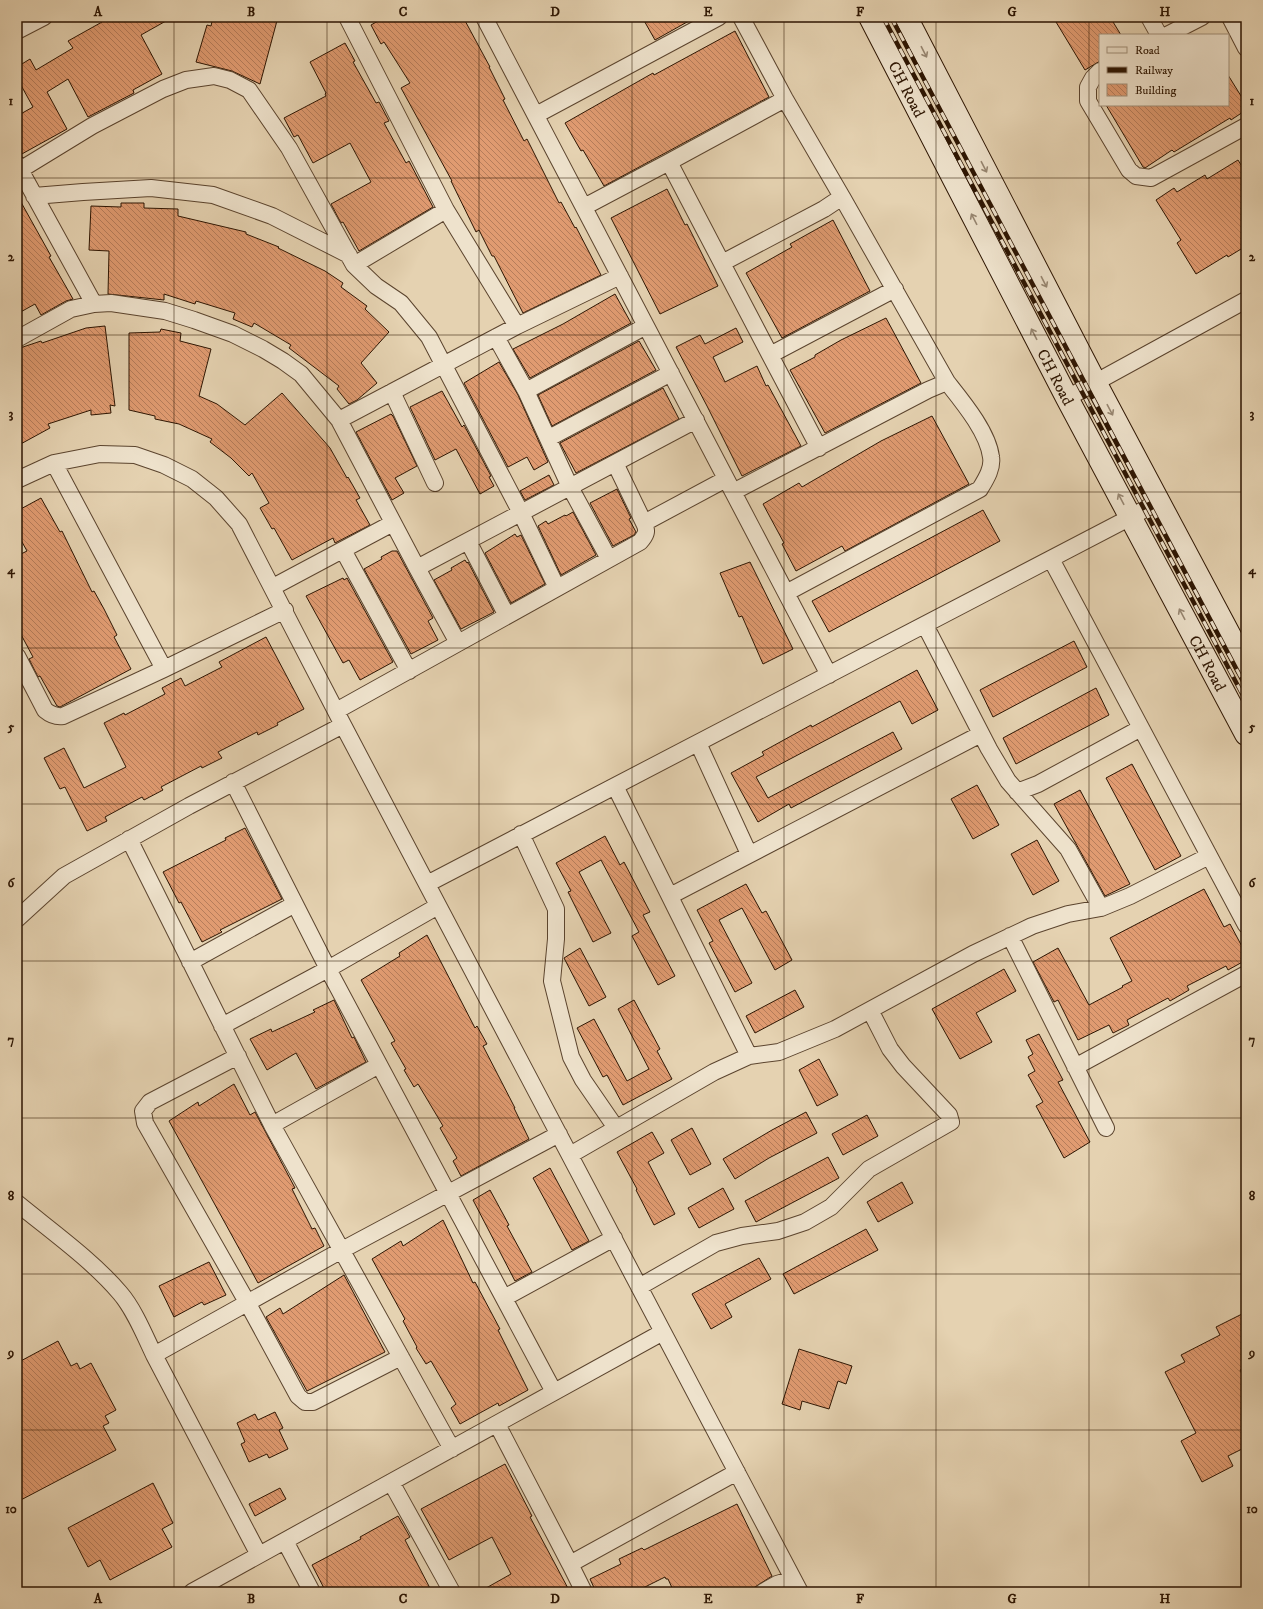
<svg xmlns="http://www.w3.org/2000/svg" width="1263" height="1609" font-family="'IM FELL DW Pica',serif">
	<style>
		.building { fill: url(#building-back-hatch); stroke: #2d1502 }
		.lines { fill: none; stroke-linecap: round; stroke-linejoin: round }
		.street-casing { stroke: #5b442e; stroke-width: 18 }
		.secondary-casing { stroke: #2d1502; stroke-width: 24 }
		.street { stroke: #eee2cc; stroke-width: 16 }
		.secondary { stroke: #eee2cc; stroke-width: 22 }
		.rail-casing { stroke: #2d1502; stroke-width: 4.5 }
		.rail { stroke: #eee2cc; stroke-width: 3; stroke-dasharray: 9; stroke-linecap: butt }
		.oneway { stroke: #978671 }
		.grid { fill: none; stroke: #2d1502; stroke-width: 1; stroke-opacity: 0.55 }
		.labels { text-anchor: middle; stroke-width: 3; stroke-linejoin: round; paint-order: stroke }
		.street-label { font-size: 16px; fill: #2d1502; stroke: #eee2cc }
		.neatline { fill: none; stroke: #2d1502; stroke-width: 1.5 }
		.grid-label { font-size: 13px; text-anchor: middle; font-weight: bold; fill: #2d1502 }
	</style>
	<defs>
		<pattern id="building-back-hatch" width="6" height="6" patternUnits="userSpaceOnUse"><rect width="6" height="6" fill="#e09b71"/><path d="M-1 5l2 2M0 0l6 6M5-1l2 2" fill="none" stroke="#b67d5b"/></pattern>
	</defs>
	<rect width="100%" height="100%" fill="#e5d2b1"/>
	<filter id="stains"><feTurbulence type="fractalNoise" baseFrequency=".005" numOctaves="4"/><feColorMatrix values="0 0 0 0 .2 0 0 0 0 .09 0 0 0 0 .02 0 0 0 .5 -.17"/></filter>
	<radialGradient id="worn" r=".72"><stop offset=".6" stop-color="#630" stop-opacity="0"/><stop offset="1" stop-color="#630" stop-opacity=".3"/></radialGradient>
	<path class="building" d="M99,17H173L141,35L162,74L133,90L134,93L88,117L68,79L47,92L67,129L20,155H17V116L33,107L17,78V67L30,59L36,70L73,48L68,41L102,22Z
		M213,17H278L260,84L232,71L196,62L207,25L211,26Z
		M385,17H463L490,67H489L505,99L503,100L524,141L527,139L559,203L561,202L575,228L576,227L601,275L523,313L494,256H492L479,230L476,232L451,181H452L401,88L410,83L384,42L381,44L371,25Z
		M642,17H696L655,40Z
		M1053,17H1110L1121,35H1100V61L1085,70Z
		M735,31L769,97L604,186L583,150L581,151L565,123L653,73L654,75Z
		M345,43L355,61L353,62L376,103L379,102L389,121L384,123L406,163L409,161L433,207L359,251L343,222L341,223L331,204L371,182L350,143L313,163L298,135L294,137L284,118L326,96L325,94L326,93L310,62Z
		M1228,75L1246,104V110L1231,120L1230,118L1174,152L1172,150L1145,168L1143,167L1106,105H1228Z
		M1238,160L1246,173V246L1228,257L1227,255L1196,274L1177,243L1181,240L1156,200L1174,188L1177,192L1205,175L1207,179Z
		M667,189L685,225L687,224L718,286L660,314L611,218Z
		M17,195L51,256L49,257L73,299L66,301L41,315L35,304L17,314Z
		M121,203H144V208L178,209V216L246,232V234L279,247L278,248L325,271L343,283L341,287L367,306L365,309L389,332L361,363L377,383L357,400L349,404L337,389L339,386L289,348L291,345L254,323L252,327L233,319L235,313L196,301L195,304L164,294V300L108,294L109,251L89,250L91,206L121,207Z
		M833,220L870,291L782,338L746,273L792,247L790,244Z
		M615,294L631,323L530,378L513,349L563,324Z
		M886,318L921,383L825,433L790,370L815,357V355L841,340Z
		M105,326L115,406L110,405L111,413L91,415V410L48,424L50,428L17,446V349L41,341L42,343L86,328Z
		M736,328L743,342L713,357L725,382L757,366L766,386L768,385L801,446L742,476L707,406L676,347L700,335L705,344Z
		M161,329L181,333L180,341L211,349L199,396L217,404L245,425L282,393L330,448L347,478L348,477L360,498L356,500L370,525L335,543L333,538L292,560L274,528L272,529L260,508L269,503L252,473L249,476L231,458L210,442L212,439L179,424L155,419V416L129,410V333L160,332Z
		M639,341L656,370L552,426L538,395Z
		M499,362L518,395L548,462L534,470L527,457L508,467L464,383Z
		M663,388L679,419L576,473L560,443Z
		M442,391L462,427L464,425L491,476L489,477L494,486L480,494L456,449L435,460L410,407Z
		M391,414L393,416L417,466L395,478L404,493L392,500L356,432Z
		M932,416L969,484L845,551L842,546L796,571L782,544L784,543L763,504L799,483L802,487L881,441Z
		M549,475L554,485L525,500L520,491Z
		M617,489L631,518L629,519L636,532L634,535L613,546L590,503Z
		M41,498L60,532L62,531L92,592L94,591L104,609L117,635L114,637L131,669L60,707L57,706L40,676L38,677L29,659L33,657L17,627V556L27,551L17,533V511Z
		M983,510L1000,541L829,632L812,601Z
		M573,512L596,555L561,575L538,526L546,521L548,524L565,515L566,516Z
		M515,534L517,537L521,535L545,584L511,603L485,553Z
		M392,551H397L433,618L428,621L438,640L411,654L364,569L382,559L381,557Z
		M465,560L467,563L468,562L494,612L461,629L434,580L452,570L451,568Z
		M750,562L793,649L763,664L742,616L739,617L720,573Z
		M343,578L344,580L347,578L393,662L360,680L349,660L343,663L306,596Z
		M266,637L304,709L277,723L278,725L258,735L257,732L218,752L222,758L202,768L201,766L161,787L163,790L144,800L142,797L105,817L107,821L87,831L65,787L60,789L44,758L64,748L84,788L126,767L104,723L124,713L125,715L165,694L162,688L181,678L185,686L222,667L219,662Z
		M1074,641L1087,667L993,717L980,690Z
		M917,670L938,710L912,724L900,701L756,777L768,798L893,732L902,749L791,808L789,804L758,822L731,773L764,755L762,752L811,725L812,727Z
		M1096,688L1109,715L1016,764L1003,738Z
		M1132,764L1181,856L1155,870L1106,778Z
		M977,785L999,825L973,839L951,799Z
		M1080,790L1130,884L1105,896L1054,804Z
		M245,828L282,899L220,930L222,932L202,942L181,902L179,903L163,872L226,840L225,838Z
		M605,836L620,865L624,862L650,912L643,915L675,976L658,985L632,936L639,932L601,860L579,872L611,933L593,942L568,892L571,891L556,863Z
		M1037,840L1059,881L1033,895L1011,854Z
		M746,884L762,913L766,911L792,960L775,970L742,908L719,920L752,983L735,992L709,943L713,941L697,910Z
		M1204,889L1224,927L1230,924L1246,954V960L1228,970L1226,966L1187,986L1189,990L1170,1001L1168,998L1127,1020L1129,1025L1113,1033L1109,1025L1078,1040L1058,1000L1054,1002L1033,962L1058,948L1089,1005L1123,987L1122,986L1132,981L1110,938Z
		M427,935L475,1028L477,1026L487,1044L483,1046L515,1108H514L529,1139L461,1176L453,1161L457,1158L440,1128L443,1126L418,1084L414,1087L404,1070L406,1069L391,1043L395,1041L361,980L400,956L399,953Z
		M580,948L606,997L589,1006L564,958Z
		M1004,969L1016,991L976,1013L992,1042L960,1059L932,1009Z
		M795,990L804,1007L755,1033L746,1016Z
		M334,1000L352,1038L354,1037L366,1062L316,1089L296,1053L267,1070L250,1039L271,1029L272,1032L315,1012L313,1010Z
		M634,1000L660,1049L657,1051L672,1079L623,1105L607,1075L603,1077L577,1028L594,1019L627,1081L649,1069L618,1009Z
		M1039,1034L1063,1080L1058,1082L1090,1142L1064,1158L1036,1106L1043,1102L1028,1075L1035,1071L1028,1057L1033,1054L1026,1040Z
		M819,1059L838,1095L817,1106L799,1070Z
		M234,1084L250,1115L255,1112L295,1188L292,1189L312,1229L315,1228L324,1246L258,1283L169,1121L198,1102L199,1106Z
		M806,1112L817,1133L769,1158L735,1179L723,1159L772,1130Z
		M867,1115L878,1136L843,1155L832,1134Z
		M692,1128L711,1164L690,1175L671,1140Z
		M652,1132L664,1153L648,1162L675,1214L654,1225L636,1190L637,1189L617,1152Z
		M828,1157L839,1178L756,1222L745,1201Z
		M550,1168L589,1241L572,1250L533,1178Z
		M902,1182L913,1203L878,1222L867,1202Z
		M723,1188L734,1209L699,1228L688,1208Z
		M490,1190L509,1225L507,1226L532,1272L515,1281L473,1200Z
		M443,1220L473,1283L475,1282L500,1329L498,1330L528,1390L499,1406L498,1403L460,1424L451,1408L456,1404L431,1361L426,1364L416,1348L417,1347L403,1321L405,1319L372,1259L401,1241L403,1246Z
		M866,1229L878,1250L794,1294L783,1274Z
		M759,1258L771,1279L725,1304L732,1317L711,1329L692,1294Z
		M209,1262L226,1295L204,1305L202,1302L174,1317L159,1286Z
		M344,1275L385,1352L307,1391L266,1317L280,1308L283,1314Z
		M1246,1312V1367L1240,1370L1246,1381V1447L1228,1456L1233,1466L1202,1482L1181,1441L1196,1433L1165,1372L1185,1362L1181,1355L1220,1335L1216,1327Z
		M58,1341L71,1366L77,1363L80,1369L91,1363L116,1410L105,1416L109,1423L103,1426L116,1450L17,1502V1363Z
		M799,1349L852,1366L846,1384L838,1381L829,1409L802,1401L800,1410L782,1404Z
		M275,1412L283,1428L279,1430L288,1449L269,1458L267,1454L249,1462L241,1444L245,1442L237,1423L255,1414L258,1420Z
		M505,1464L532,1516L530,1517L570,1592H479L511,1574L492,1537L449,1560L421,1509Z
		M153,1483L173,1523L162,1529L172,1547L110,1580L100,1560L88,1567L68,1528Z
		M280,1488L286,1499L255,1516L249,1504Z
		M737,1504L772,1576L755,1587L750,1590L749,1588L740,1592H674L668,1579H666L665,1577L635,1592H596L590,1579L621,1564L619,1559L642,1548L644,1550Z
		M398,1516L410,1537L405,1540L432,1592H326L312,1565L361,1539L360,1537Z"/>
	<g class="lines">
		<g class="street-casing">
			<path id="street" d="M347,17L446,210L517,326L620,276
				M484,17L829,675
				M1149,17L1159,35
				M1230,17L1246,48
				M17,31L44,17
				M1167,35L1202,17
				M1100,71L1093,78L1088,87V101L1129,170L1136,176L1151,178L1246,126
				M536,115L719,17
				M17,164L94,304
				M20,170L92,126L163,89L186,80L214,76L230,80L249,90L289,148L354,265L446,210
				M34,196L83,192L151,188L213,195L272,216L349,255
				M842,197L947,382
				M584,207L669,162
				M722,263L824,209L842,197L785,99L741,17
				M354,265L376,286L401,303L429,337L521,513L557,588
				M496,337L526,391L570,487L609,559
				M17,339L71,309L94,304L111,303L165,311L194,320L233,334L263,349L283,361L301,374L339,420L417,568L458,643
				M770,355L669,162L785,99
				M526,391L646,326
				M392,392L435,483
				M1067,398L1246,300
				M339,420L517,326
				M549,438L671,373
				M819,448L770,355L895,289
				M54,463L164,669
				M615,463L644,523L726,479
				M17,480L54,463L100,454L135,455L164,465L192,479L216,498L239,524L343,725L800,1592
				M733,492L928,390L947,382C962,401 988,432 991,457C993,468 986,479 980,489L786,593
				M468,541L507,616
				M343,550L409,671
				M1051,559L1246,925
				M417,568L696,420
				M273,587L393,523
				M925,625L989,749L1008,781L1068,849L1101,908
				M17,656L45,710C51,715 56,717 63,716L164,669L285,610
				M336,711L640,542C646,535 648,531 644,523
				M698,743L749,854
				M233,782L328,969L438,906
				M615,786L749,1056
				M1017,792L1038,784L1141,728
				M521,834L556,909V939L552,981L571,1057L583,1080L616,1128
				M129,839L272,1125
				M427,884L1131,517L1159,501
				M670,896L981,734
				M17,919L64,876L189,806L343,725
				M1010,936L1106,1128
				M190,962L295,904
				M222,1026L328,969L554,1392
				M238,1056L150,1102L143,1111L145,1123L247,1302L298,1396L305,1402H313L401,1357
				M379,1065L272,1125L452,1449
				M1075,1067L1246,974
				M570,1155L714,1072L749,1056L779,1052L835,1029L973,954L1032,926L1068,914L1101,908L1130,896L1209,856
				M17,1203C51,1231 92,1260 120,1293C134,1309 145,1336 154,1355L259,1555
				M639,1287L716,1243L742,1236L778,1231L805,1222L831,1207L869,1169L951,1122L949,1115L903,1066L890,1049L870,1010
				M504,1298L614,1238
				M154,1355L342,1250L559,1134
				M497,1424L570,1564
				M391,1482L452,1592
				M285,1541L312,1592
				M192,1592L663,1332
				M584,1592L570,1564L737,1472
				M763,1592L777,1584L793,1579"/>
		</g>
		<g class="secondary-casing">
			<g id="secondary">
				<path id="s1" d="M870,17L1067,398L1246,734"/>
				<path d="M906,17L1095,382L1246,666"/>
			</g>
		</g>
		<use href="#street" class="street"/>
		<use href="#secondary" class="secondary"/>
		<g class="rail-casing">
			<path id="rail" d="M883,17L1246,701
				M891,17L1246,687"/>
		</g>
		<use href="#rail" class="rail"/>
	</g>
	<defs><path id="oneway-shaft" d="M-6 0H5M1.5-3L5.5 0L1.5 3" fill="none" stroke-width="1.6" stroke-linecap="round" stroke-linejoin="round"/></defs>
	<g class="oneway">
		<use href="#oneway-shaft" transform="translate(924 52) rotate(63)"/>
		<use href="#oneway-shaft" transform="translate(984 167) rotate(63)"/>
		<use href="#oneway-shaft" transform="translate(974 219) rotate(-117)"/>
		<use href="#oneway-shaft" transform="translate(1044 282) rotate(63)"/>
		<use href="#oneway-shaft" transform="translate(1034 334) rotate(-117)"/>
		<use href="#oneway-shaft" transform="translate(1110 410) rotate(62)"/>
		<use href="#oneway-shaft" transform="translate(1121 499) rotate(-118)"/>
		<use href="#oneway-shaft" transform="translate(1182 614) rotate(-118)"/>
	</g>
	<path class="grid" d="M174,17V1592M327,17V1592M479,17V1592M632,17V1592M784,17V1592M936,17V1592M1089,17V1592M17,178H1246M17,335H1246M17,492H1246M17,648H1246M17,804H1246M17,961H1246M17,1118H1246M17,1274H1246M17,1430H1246"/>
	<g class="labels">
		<g class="street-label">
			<text dy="6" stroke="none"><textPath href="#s1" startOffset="81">CH Road</textPath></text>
			<text dy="6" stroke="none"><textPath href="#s1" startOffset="405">CH Road</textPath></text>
			<text dy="6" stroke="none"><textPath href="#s1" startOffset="729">CH Road</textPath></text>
		</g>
	</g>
	<rect width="1263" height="1609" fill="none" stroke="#e5d2b1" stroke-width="44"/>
	<rect x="1099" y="34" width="130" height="72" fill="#eee2cc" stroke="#a1907b"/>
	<rect x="1107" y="47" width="20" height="6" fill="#eee2cc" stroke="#a1907b"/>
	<text x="1135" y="54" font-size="12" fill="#2d1502">Road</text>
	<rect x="1107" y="67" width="20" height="6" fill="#2d1502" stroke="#a1907b"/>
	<text x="1135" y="74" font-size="12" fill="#2d1502">Railway</text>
	<rect x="1107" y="84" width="20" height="12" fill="url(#building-back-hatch)" stroke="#a1907b"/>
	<text x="1135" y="94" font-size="12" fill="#2d1502">Building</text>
	<rect x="22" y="22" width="1219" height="1565" class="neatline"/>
	<g class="grid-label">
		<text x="98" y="16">A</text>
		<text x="251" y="16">B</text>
		<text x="403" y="16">C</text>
		<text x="555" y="16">D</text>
		<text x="708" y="16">E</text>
		<text x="860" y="16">F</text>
		<text x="1012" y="16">G</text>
		<text x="1165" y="16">H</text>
		<text x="11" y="105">1</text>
		<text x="1252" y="105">1</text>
		<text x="11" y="261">2</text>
		<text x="1252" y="261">2</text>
		<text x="11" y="418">3</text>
		<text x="1252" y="418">3</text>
		<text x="11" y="574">4</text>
		<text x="1252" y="574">4</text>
		<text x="11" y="731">5</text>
		<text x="1252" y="731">5</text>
		<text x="11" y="887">6</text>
		<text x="1252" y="887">6</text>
		<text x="11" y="1044">7</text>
		<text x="1252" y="1044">7</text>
		<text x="11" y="1200">8</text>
		<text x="1252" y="1200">8</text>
		<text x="11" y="1357">9</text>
		<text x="1252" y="1357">9</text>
		<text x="11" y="1513">10</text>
		<text x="1252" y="1513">10</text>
		<text x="98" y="1603">A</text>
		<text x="251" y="1603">B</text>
		<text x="403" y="1603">C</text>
		<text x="555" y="1603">D</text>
		<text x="708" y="1603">E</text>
		<text x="860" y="1603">F</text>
		<text x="1012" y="1603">G</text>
		<text x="1165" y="1603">H</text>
	</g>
	<rect width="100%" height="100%" filter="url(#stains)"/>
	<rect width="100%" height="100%" fill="url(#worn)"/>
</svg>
